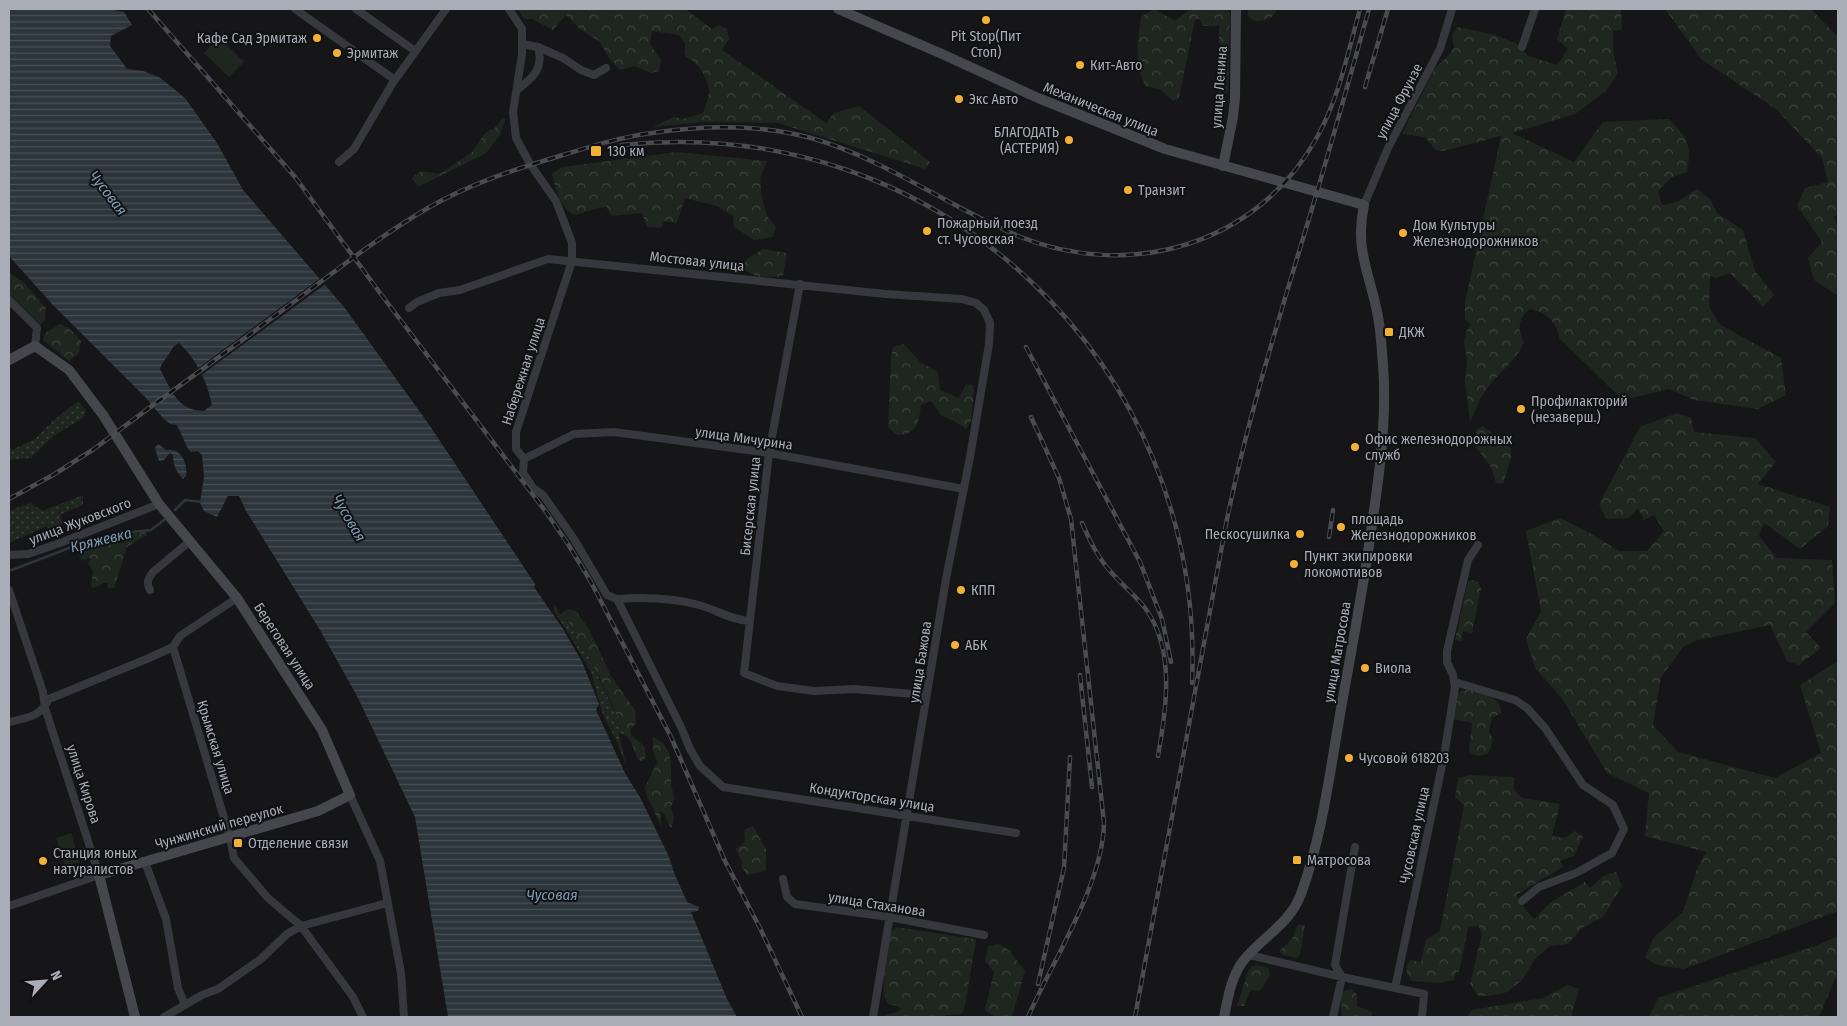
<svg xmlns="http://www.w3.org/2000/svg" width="1847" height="1026" font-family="'Fira Sans Condensed',sans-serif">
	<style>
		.grass { fill: url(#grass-dots) }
		.forest { fill: url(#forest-crowns) }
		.garden { fill: #1e261f }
		.water { fill: url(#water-rules); fill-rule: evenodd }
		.pier { fill: #161618 }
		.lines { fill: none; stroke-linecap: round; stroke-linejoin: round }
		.stream { stroke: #2c353c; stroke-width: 2.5 }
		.street { stroke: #37383d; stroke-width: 8 }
		.secondary { stroke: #45474d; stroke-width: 10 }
		.rail-casing { stroke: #4a4c52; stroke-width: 4.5 }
		.rail { stroke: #111113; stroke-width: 2.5; stroke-dasharray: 8; stroke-linecap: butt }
		.poi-dot { fill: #f2b134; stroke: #111113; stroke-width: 2 }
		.labels { text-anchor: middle; stroke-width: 4; stroke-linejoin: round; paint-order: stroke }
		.poi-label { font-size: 14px; fill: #a8adb8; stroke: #111113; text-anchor: start }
		.street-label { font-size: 14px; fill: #a8adb8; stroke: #111113 }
		.water-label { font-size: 15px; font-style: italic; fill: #7f9bb3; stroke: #111113 }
	</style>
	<defs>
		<pattern id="grass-dots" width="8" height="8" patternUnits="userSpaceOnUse" patternTransform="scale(1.25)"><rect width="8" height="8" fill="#1e261f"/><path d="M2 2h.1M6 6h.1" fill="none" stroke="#3c433d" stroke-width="1.8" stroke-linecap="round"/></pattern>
		<pattern id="forest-crowns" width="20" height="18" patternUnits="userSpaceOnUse" patternTransform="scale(1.25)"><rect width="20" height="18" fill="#1e261f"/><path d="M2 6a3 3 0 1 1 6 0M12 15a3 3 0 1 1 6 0" fill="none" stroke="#3c433d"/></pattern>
		<pattern id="water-rules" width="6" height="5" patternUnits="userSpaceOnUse" patternTransform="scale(1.25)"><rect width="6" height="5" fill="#2c353c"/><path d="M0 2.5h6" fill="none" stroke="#485056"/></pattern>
	</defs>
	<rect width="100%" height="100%" fill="#161618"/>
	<path class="grass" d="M78,401L86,411L83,418L51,438L31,458L9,460V446L12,450L35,439L54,420Z
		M83,495V505L61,514L62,524L49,530L47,526L9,543V511L30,503L43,511Z
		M554,604L559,613L563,614L564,611L569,609L566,613L567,620L584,647L626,736L619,733L626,765L616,740L603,715L591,672L567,631L554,611Z"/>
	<path class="forest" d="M517,9H685L712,29L719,25L727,29L729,39L722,50L826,123L834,113L859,106L930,162L925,169L778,123L703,122L653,127L673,117L683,119L703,113C705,106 710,96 709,89C706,76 698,61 685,57V43L679,35L652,31L650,44L661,59L659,71L651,73L635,66L620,70L609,58L600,42L580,29L566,15L553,30L532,19H525Z
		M1154,9L1175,21L1190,9H1228L1230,15L1228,90L1225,96L1219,95L1221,45L1219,42V26H1203L1200,19L1195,20L1179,98L1173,101L1161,90L1146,86C1133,67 1138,39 1141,17Z
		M1248,9H1277C1273,20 1264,21 1254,21L1248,16Z
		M1566,9H1621L1622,29L1613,31V52L1618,73L1606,91L1575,114L1512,133L1574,162L1603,122L1669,119C1688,139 1692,143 1687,172L1672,177L1658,191L1662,205L1677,202L1697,189L1710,199L1717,213L1743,230L1755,271L1774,295L1763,307L1730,273L1716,278L1710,276L1709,306L1719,324L1781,358L1786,395L1758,409L1694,400L1669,389L1623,400L1559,338C1557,321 1546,313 1530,309C1518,318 1517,330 1524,342C1516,363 1493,376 1482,396C1476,405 1476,412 1470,421L1465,382L1467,362L1464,341L1466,332L1471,324L1465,320V302L1501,136L1443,151L1436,150L1425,137L1402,134L1435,68L1446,58L1454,48L1452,36L1457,27L1493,34L1518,44L1528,56L1557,65L1568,49L1557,39Z
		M1665,9H1811L1838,37V215L1834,216L1838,227V296L1814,280L1808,258L1822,242L1797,206L1805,188L1828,182L1822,158L1776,109L1701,59Z
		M506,118L500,135L486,153L418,187L412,178L421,171L440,174L472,152L485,133L495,128L500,121Z
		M677,152L767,161L760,178L762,198L767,216L776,227L773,237L754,240L734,227L733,216L717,206L685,198L677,223L664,221L661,228L647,227L642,213L611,216L606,206L575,215C561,209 555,188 552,174L562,167Z
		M763,249L787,253L783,276C765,278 756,279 742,267L747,259Z
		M9,272L23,282L46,308L45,320L40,325L9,294Z
		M60,324L69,328L81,341L79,353L69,361L43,340L44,334Z
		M904,344L920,362L938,372L940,390L959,398L966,384L973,385L974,391L971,422L966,429L956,422L941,415L931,401L921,405C919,422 917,435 897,435L888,427L891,358L893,347Z
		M1677,413L1691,418L1694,432L1755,438L1776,462L1758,484L1830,507L1828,526L1800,549L1764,523L1759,536L1777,558L1832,560L1835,603L1806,632L1821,648L1799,665L1787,661L1770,625L1698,640L1684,646L1661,677L1653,725L1678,752L1775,778L1821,753L1800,685L1838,661V911L1684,969L1657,965L1645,958L1653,938L1683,912L1697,869L1706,852L1645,836L1649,793L1607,773L1563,700L1535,668L1526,639L1541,611L1526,531L1560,518L1585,530L1619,551H1647L1664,531L1654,515L1644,520L1638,508L1629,518L1606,519L1599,504L1640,427Z
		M1483,426L1511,449V458L1503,484L1496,483L1491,467L1475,446L1476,430Z
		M145,532L147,535L127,547L114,588H108L107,583H104L94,588L91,586L93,571L88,563L91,559L89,558L82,561L78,553L80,546L105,544L122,534Z
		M1474,580L1478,582L1481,588L1472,633L1463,631L1461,641L1455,640L1468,581Z
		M569,609L576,611L589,629L611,676L635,710L636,723L630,730L631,735C640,744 648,744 645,759L642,761L638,760L631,742L621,729L613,706L584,647L567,620L566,613Z
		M1463,690C1476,690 1503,697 1501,713L1492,718L1489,732L1493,739L1490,750L1487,754C1480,756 1474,757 1469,751L1472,723L1453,719L1457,694Z
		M653,737C673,745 671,764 671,781C671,794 678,794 671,807L674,819L671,829L665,815L660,810L662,829L646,793L645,787L657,763L653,750Z
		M1469,775L1514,777V790L1522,798L1560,804L1552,836L1565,838L1575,831L1583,837L1574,856L1560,861L1563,867L1516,895L1525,909L1534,919L1551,902L1585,882L1590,888L1603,876L1616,872L1622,886L1603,917L1582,928L1568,944L1550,946L1535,959L1522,980L1507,992L1490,996H1478L1470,984L1482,934L1478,925L1468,928L1459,972H1456L1454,980L1439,983L1412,981L1407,974L1406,966L1411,960L1421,962L1426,940L1440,931L1464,805L1455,797L1458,778Z
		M753,826L766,849V871L747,875L741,866L742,862L736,849L745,842L744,830Z
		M1298,925H1305L1300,955L1296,958L1283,955L1279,951C1287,944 1295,939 1296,928Z
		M896,927L974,939L976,941L965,1005L962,1014L946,1015L942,1017H883C888,1012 896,1015 901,1009L898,1006L888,1004C878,989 888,950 891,933Z
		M1838,936V978L1835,979L1819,1017H1649L1658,998L1815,946Z
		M998,944L1009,950L1025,971L1012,1017H995L985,1010L994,972L985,961L988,946Z
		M1256,965L1269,968L1270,975L1260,991L1252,990L1249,993L1244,1006H1238L1237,1005L1248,972L1251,967Z
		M1568,985L1579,989L1571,1017H1467L1472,1010L1543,998Z
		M1352,989L1357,995V1006L1372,1012V1017H1342L1341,992Z"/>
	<path class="garden" d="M219,37L244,62L229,77L204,53Z
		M71,833L80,862L65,866L56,838Z"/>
	<path class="water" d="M9,9H108L124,12L132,25L111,36L110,46L127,69L143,71L159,77L185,98L217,143L243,190L344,307L428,423L535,584L534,587L563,629L582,662L599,704L596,710L625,773L641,799L669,857L675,875L687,902L699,907L698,911L691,912L727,999L737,1017H448L415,817L357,696L320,630L246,511L239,496H228L217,517L204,511L200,503L204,477L202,455L198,451L191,452L188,449L177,425L170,424L164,419L145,397L53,305L9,256ZM179,343C197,360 207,381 212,405L204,411C177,411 171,389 160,369C163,360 169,356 173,347Z
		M158,444L166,450C181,448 188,463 186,476L183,479C176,472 173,464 173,455L170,453L164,460L159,461L155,448Z"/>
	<path class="pier" d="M322,277L327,283L200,376L197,369Z"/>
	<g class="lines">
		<path class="stream" d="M175,510L185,500L202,502
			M9,570H12L77,545L104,543L122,533L151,530L164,520"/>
		<path class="street" d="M295,9L395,80
			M356,9L415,51
			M509,9L522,29V54L513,112L516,138L530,164L556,201L572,243V261L516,432V449L524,459L523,473L533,488L543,495L574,539L607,595L617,599L681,727L690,749L700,766L723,787L1016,833
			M538,47L563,58L581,70L594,75L606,68
			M1522,47L1535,9
			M517,90C534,77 544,68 538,47L522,44
			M339,162L354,149L392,84L446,9
			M1364,205L1388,148L1440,49L1452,9
			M800,284L769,453L744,673L777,686L814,691L854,689L926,695
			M9,300L37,328L35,346
			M409,308L417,302L439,293L460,290L548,259L886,294L962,299L976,303L984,310L990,323L989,344L970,457L946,579L873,1017
			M524,459L574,434L614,432L769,453L964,489
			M9,555L28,554L60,543L159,504
			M9,590L43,692L45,708L99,875L9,906
			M150,590C146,582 148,579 153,572L190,541
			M617,599C644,597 673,598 699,605C717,610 731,620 750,621
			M173,647L230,838L234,858L268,898L301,926L353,997L363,1017
			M1455,682L1515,700L1527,708L1545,728L1583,785L1613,805L1624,829L1612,853L1576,873L1539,887L1522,901
			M9,722C27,718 40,717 49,699L149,658L173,647L180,636L237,598
			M350,795L380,861L401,973L404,1017
			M145,862L166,919L178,988L185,1005
			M783,879L787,897L795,904L889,917L984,935
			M1249,955L1342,977L1424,994L1422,1017
			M1395,988L1444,756L1455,687L1453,675L1447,662V651L1468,560L1478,545
			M164,1017L202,995L218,989L261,959L287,934L301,926L387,903
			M1333,1017L1342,977L1335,965L1355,847"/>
		<path class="secondary" d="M838,9L942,54L1038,98L1165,149L1364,205C1353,256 1375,282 1380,330C1382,350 1384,370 1384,390C1385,437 1377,491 1370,538C1361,603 1348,667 1337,732C1328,786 1320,842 1301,894C1290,924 1262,937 1243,961C1231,977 1228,998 1224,1017
			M1223,166L1233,117L1235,98L1236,9
			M9,360L35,346L69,370L103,415L159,504L237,598L322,730L350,795L318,811L99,875L135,1017"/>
		<g class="rail-casing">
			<path id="rail" d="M148,9L295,177L380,293L546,512L568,544L591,582L671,737L725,861L760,928L802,1017
				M1365,87L1388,9
				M622,145C940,111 1206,365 1192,683
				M1026,347L1140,562L1162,619L1171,662
				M9,499L53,475L94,449C152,405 213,362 272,318C323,281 373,240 428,208C471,183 516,169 563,155C592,146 621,137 652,133C705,125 759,124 811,138C883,158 949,207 1018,236C1129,281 1256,246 1316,139C1339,99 1348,52 1360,9
				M1082,523C1090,541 1098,558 1111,572C1122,585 1135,595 1145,608C1176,650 1166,709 1158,756
				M1329,537L1333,510
				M1080,675L1092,787
				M1038,984L1064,868L1070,757
				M1028,1017C1053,960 1103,884 1104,823L1071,519L1059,478L1031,417
				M1135,1017L1226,524C1248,415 1282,309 1314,202C1333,138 1351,73 1369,9"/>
		</g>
		<use href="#rail" class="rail"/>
	</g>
	<g class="poi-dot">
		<circle cx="986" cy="20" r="5"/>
		<circle cx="317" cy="38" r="5"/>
		<circle cx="337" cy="53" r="5"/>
		<circle cx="1080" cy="65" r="5"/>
		<circle cx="959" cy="99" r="5"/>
		<circle cx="1069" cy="140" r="5"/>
		<rect x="590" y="145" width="12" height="12" rx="2.5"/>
		<circle cx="1128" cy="190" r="5"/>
		<circle cx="927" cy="231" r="5"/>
		<circle cx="1403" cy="233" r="5"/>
		<rect x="1384" y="327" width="10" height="10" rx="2.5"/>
		<circle cx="1521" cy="409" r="5"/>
		<circle cx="1355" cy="447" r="5"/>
		<circle cx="1341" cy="527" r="5"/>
		<circle cx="1300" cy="534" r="5"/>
		<circle cx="1294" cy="564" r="5"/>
		<circle cx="961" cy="590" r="5"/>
		<circle cx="955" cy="645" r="5"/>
		<circle cx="1365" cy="668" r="5"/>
		<circle cx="1349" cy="758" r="5"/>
		<rect x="233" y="838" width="10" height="10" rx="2.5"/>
		<rect x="1292" y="855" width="10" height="10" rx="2.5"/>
		<circle cx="43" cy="861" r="5"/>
	</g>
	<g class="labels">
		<g class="poi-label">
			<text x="986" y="41" text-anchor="middle">Pit Stop(Пит<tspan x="986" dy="16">Стоп)</tspan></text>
			<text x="307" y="43" text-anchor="end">Кафе Сад Эрмитаж</text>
			<text x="347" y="58">Эрмитаж</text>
			<text x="1090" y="70">Кит-Авто</text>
			<text x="969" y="104">Экс Авто</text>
			<text x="1059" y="137" text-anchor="end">БЛАГОДАТЬ<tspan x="1059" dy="16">(АСТЕРИЯ)</tspan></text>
			<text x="607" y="156">130 км</text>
			<text x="1138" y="195">Транзит</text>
			<text x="937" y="228">Пожарный поезд<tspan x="937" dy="16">ст. Чусовская</tspan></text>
			<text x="1413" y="230">Дом Культуры<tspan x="1413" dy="16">Железнодорожников</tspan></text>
			<text x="1399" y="337">ДКЖ</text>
			<text x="1531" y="406">Профилакторий<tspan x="1531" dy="16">(незаверш.)</tspan></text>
			<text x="1365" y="444">Офис железнодорожных<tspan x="1365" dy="16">служб</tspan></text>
			<text x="1351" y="524">площадь<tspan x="1351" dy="16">Железнодорожников</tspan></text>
			<text x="1290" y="539" text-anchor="end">Пескосушилка</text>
			<text x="1304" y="561">Пункт экипировки<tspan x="1304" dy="16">локомотивов</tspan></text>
			<text x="971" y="595">КПП</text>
			<text x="965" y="650">АБК</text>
			<text x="1375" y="673">Виола</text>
			<text x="1359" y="763">Чусовой 618203</text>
			<text x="248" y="848">Отделение связи</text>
			<text x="53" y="858">Станция юных<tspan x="53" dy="16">натуралистов</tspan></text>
			<text x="1307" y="865">Матросова</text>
		</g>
		<g class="street-label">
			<text transform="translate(1219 87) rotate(-86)" y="5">улица Ленина</text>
			<text transform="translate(1399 101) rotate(-62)" y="5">улица Фрунзе</text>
			<text transform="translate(1101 109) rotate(22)" y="5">Механическая улица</text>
			<text transform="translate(697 261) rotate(6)" y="5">Мостовая улица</text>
			<text transform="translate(523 371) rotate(-72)" y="5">Набережная улица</text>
			<text transform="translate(744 438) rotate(8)" y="5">улица Мичурина</text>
			<text transform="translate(750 506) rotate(-84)" y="5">Бисерская улица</text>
			<text transform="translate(80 521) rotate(-21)" y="5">улица Жуковского</text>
			<text transform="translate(285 646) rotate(57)" y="5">Береговая улица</text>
			<text transform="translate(1337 652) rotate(-80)" y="5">улица Матросова</text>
			<text transform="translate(920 662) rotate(-81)" y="5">улица Бажова</text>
			<text transform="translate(216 747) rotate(73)" y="5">Крымская улица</text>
			<text transform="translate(84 784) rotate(72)" y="5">улица Кирова</text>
			<text transform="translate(872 797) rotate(9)" y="5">Кондукторская улица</text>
			<text transform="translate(219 826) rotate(-16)" y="5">Чунжинский переулок</text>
			<text transform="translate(1414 835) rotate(-78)" y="5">Чусовская улица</text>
			<text transform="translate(877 904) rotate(9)" y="5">улица Стаханова</text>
		</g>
		<g class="water-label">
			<text transform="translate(108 193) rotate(52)" y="5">Чусовая</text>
			<text transform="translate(349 518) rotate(60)" y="5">Чусовая</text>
			<text transform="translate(101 540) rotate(-14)" y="5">Кряжевка</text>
			<text x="552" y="900">Чусовая</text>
		</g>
	</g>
	<rect width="1847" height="1026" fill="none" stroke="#a8adb8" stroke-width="20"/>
	<g transform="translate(45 981) rotate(64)" stroke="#111113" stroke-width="4" paint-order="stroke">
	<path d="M0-4L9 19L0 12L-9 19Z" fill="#a8adb8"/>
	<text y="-8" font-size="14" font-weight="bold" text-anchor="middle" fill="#a8adb8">N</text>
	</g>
</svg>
